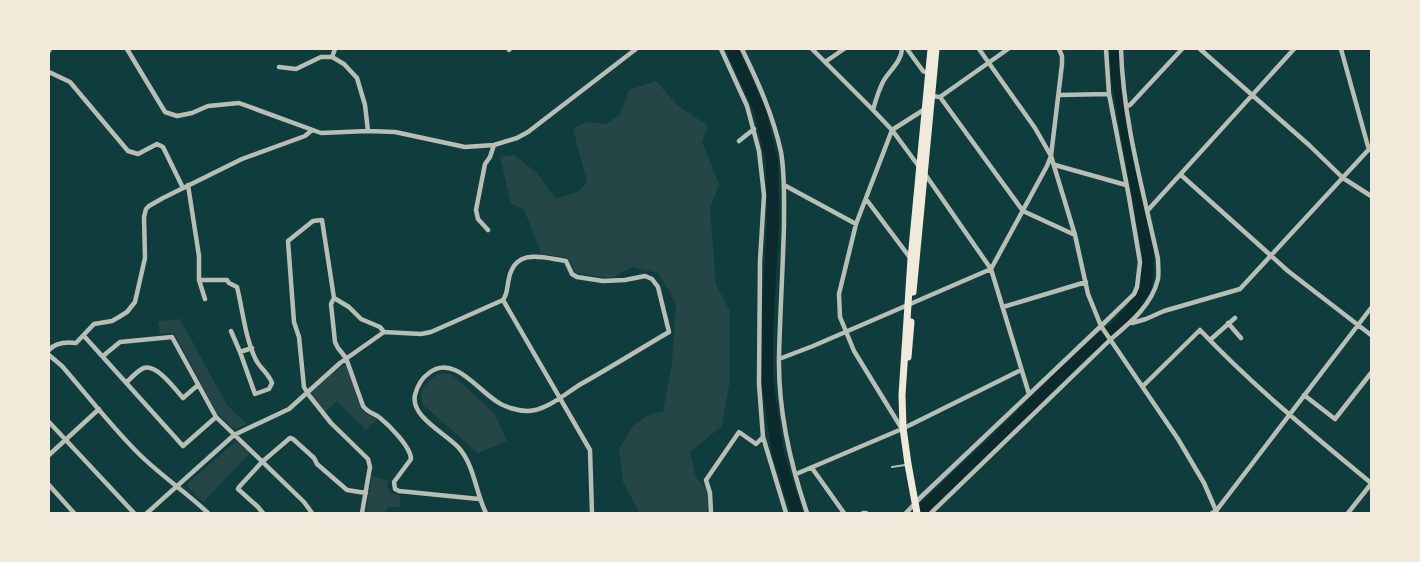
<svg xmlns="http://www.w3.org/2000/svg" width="1420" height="562" font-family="Roboto,sans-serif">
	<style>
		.green { fill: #244646 }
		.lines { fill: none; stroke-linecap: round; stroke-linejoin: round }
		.river { stroke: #0a2a2b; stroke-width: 12 }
		.service { stroke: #b8beb3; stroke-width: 2 }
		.minor { stroke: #b8beb3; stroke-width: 4.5 }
		.primary { stroke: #f1e9da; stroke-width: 7 }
	</style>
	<rect width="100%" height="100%" fill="#0f3d3e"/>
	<path class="green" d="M656,81L678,106L708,126L702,142L719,184L710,209L716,285L730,311V379L722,426L690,452L696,478L709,492L707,513H640L623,482L619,448L633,426L644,418L653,413L663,412L672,364L676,303L658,273L632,267L612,278L576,273L570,260L566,257L541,254L524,209L511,204L500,157L514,155L537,173L556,199L579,191L587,182L573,129L586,122L607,124L620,114L629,90Z
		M180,319L227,405L247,424L234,429L217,413L174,333L160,334L158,322Z
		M343,365L347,366C352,377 357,404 363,411C367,415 372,417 377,419L366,430L337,401L325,412L312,395L313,391Z
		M438,374H451L494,413L507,441L478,453L423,405C418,389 426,383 438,374Z
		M235,442H238L250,453L203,502L188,487V483Z
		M372,476L388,480L387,487L391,493L401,496L399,507H389L383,513H366Z"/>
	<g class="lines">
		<path class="river" d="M732,49L760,111L772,162L773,223L767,331V380L778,454L797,513
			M919,513L1021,416L1084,352L1117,326L1130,312L1146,287L1148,254L1123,114L1117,78L1115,49"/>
		<path class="service" d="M892,467L905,465"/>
		<path class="minor" d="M127,49L165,112L177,116L192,113L208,106L239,103L321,133L368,131L395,132L465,147L494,145L517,138L528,132L636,49
			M721,49L747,106L759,151L764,195L760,261L759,384L763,437L786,513
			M742,49C758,82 773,115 781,152C785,175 784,200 784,224C783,268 780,312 779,357C778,410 790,463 807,513
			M812,49L873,110L892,130L920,168
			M907,49L923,71L929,74
			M979,49L1035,128L1051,156L1075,235L1088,294L1101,326L1178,439L1204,483L1217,513
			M1200,49L1309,145L1343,178L1371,196
			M1341,49L1369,150
			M509,50L510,49
			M49,51L50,49
			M332,57L335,49
			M825,62L844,49
			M279,67L296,69L321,57H332L344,64L357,78L365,105L368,131
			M49,72L70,82L128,151L138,154L157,144L163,147L183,188
			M1059,95L1109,94
			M932,96L940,97L1008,49
			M940,97L1023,211L1075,235
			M1126,106L1130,105L1182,49
			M873,110C876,99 879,89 884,80C891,69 901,62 902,49
			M739,141L754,129
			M1055,165L1126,185
			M925,174L991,269L1029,394
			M1181,175L1288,271L1371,335
			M188,185L199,256V280L205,299
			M784,185L856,224
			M866,199L911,259
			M1148,210L1294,49
			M488,230L478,219L476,210L485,164L490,157L494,145
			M199,280H227L229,283L237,287C243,311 245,338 256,360C260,368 269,374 272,383L269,389L255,394L240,352L252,348
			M334,298L349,307L361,319L380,327L384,332
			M503,300L590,450L592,513
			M1003,307L1086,282
			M1132,323L1146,319L1164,311L1240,289L1371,147
			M1228,323L1241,338
			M231,331L240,352
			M84,336L183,446L216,417
			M1210,340L1235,318
			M49,350C56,342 67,342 76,343L94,324L112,321L119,317L127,312L135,302L145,258L144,217L146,209L149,206L163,198L242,159L305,136L312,130
			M49,355L62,366C87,395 111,426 138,453C160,475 186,492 208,513
			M103,356L120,342L172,337L216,417L304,502L312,513
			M779,359L813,346L991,269L1047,166L1051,156L1062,64V56L1059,49
			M126,383C131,378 138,370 144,368C157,364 175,389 183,398L198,385
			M1143,386L1200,330C1253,386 1312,434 1371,483
			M1304,395L1335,419L1371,373
			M49,422L134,513
			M902,429L854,351L840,317L839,294L856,224L892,130L925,109
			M49,455L99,409
			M812,468L844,513
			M796,474L902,429L1021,370
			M49,485L74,513
			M147,513L234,435L289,409L340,363L384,332L421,334L431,332L503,300C508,293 507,286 509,278C516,247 544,258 566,261L572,274L577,277L603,281L625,280L645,276L652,279L658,287L669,332C640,349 611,367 581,384C566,393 546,411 528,411C518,411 504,407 496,401C477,389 453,354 429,373C422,378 417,387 415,395C410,417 447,434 459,448C475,467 475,491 486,513
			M263,513L258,507L238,489L239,487L262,462L290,438L293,439L314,458L317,464L347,490L366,493
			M362,513L370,467L368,459L331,423L308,394L304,387L299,337L294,322L288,241L313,221L322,220L334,298L331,304L335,342L338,348L346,358L363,406C367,412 373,413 379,417C389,425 411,447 411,459L394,482L395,489L399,491L479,499
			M711,513L710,493L706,480L739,432L756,444L763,437
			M863,513H866
			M906,513L921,497L1101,326L1134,294L1137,287L1140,262L1129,197L1109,94L1106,49
			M931,513L1111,339C1130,323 1152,305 1158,279C1159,273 1158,266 1158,259C1143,190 1123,120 1121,49
			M1212,513L1216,511L1371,308
			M1348,513L1371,484"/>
		<path class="primary" d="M913,292L936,49
			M908,357L911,322
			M917,513L908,464L903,428L902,395L911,259L931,49"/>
	</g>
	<rect width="1420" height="562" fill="none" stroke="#f1e9da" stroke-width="100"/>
</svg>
